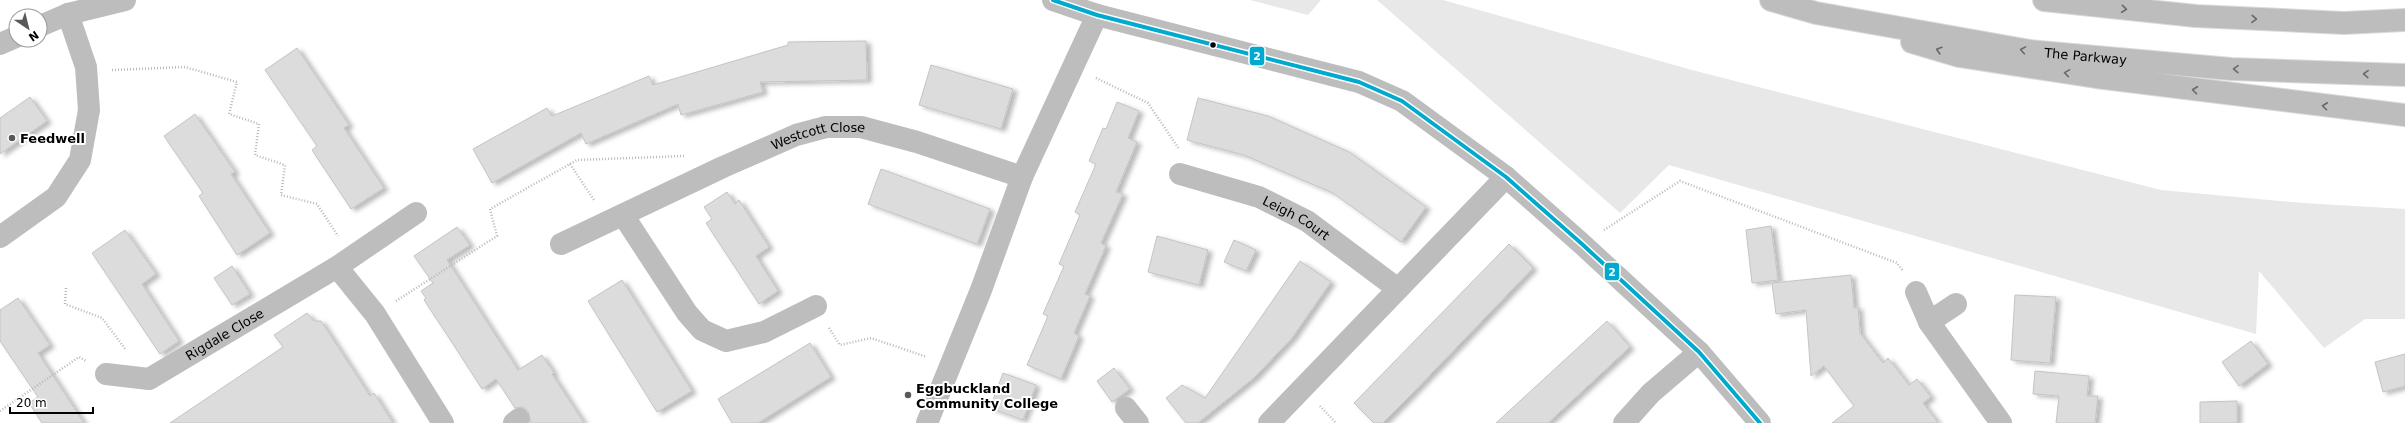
<svg xmlns="http://www.w3.org/2000/svg" width="2405" height="423" font-family="'DejaVu Sans',sans-serif">
	<style>
		.green { fill: #e8e8e8 }
		.building { fill: #dcdcdc; stroke: #c4c4c4; filter: url(#shadow) }
		.lines { fill: none; stroke-linecap: round; stroke-linejoin: round }
		.highway-casing { stroke: #dbdbdb; stroke-width: 24 }
		.path { stroke: #b8b8b8; stroke-width: 2.5; stroke-dasharray: 1 2; stroke-linecap: butt }
		.minor { stroke: #bdbdbd; stroke-width: 22 }
		.highway { stroke: #bdbdbd; stroke-width: 22 }
		.bus-1-casing { stroke: #fff; stroke-width: 7 }
		.bus-1 { stroke: #00a9ce; stroke-width: 4 }
		.oneway { stroke: #686868 }
		.bus-dot { fill: #000; stroke: #fff; stroke-width: 1.5 }
		.poi-dot { fill: #595959; stroke: #fff; stroke-width: 1.5 }
		.labels { text-anchor: middle; stroke-width: 4; stroke-linejoin: round; paint-order: stroke }
		.street-label { font-size: 13px; fill: #000; stroke: #fff }
		.poi-label { font-size: 13px; font-weight: bold; fill: #000; stroke: #fff; text-anchor: start }
		.line-badge { stroke: #fff; stroke-width: 1.5 }
		.badge-label { font-size: 11px; text-anchor: middle; font-weight: bold; fill: #fff }
	</style>
	<defs>
		<filter id="shadow"><feDropShadow dx="4.5" dy="2.5" stdDeviation="2" flood-color="#0004"/></filter>
	</defs>
	<rect width="100%" height="100%" fill="#fff"/>
	<path class="green" d="M1250,0H1321L1308,15Z
		M1377,0H1443L1692,70L2161,190L2303,203L2405,209V319H2365L2324,348L2259,271L2256,334L1669,165L1620,213Z"/>
	<path class="building" d="M866,41L867,80L760,82L763,92L681,115L678,104L586,144L581,133L492,183L473,149L547,108L552,116L649,76L653,85L788,45V42Z
		M297,48L349,125L344,128L384,188L351,209L312,150L317,146L265,70Z
		M931,65L1013,89L1001,129L919,105Z
		M30,97L47,121L0,154V118Z
		M1198,98L1268,116L1349,152L1426,207L1401,242L1333,193L1244,155L1187,140Z
		M1117,102L1139,111L1128,138L1137,142L1116,192L1123,194L1101,243L1106,246L1085,294L1090,296L1074,333L1079,336L1061,379L1027,365L1048,316L1043,314L1064,266L1059,264L1080,215L1075,212L1096,164L1089,161L1103,128L1106,129Z
		M195,114L235,172L231,174L270,233L237,255L199,196L203,193L164,136Z
		M881,169L990,209L977,244L868,204Z
		M727,192L735,204L739,200L769,247L756,256L778,291L759,304L706,223L712,219L704,207Z
		M1771,226L1778,280L1752,283L1746,230Z
		M457,227L470,245L447,260L498,339L518,370L542,355L554,373L552,374L584,423H531L528,411L523,407L515,408L496,379L482,389L453,344L424,300L426,298L421,291L433,283L414,256Z
		M125,230L156,274L142,284L179,341L160,354L92,253Z
		M1157,236L1208,250L1199,285L1148,272Z
		M1234,240L1256,250L1246,271L1224,262Z
		M1509,244L1533,268L1405,401L1383,423H1374L1354,403Z
		M1300,261L1331,282L1292,338L1255,377L1198,423H1186L1166,398L1182,385L1205,398Z
		M232,266L250,294L232,305L214,278Z
		M1851,275L1854,308L1858,307L1860,333L1883,363L1888,358L1909,385L1917,379L1931,397L1923,403L1938,423H1832L1854,406L1824,366L1811,376L1806,310L1776,314L1772,283Z
		M622,280L692,391L657,412L588,301Z
		M2015,295L2056,297L2050,363L2011,360Z
		M18,298L50,345L38,353L84,423H42L29,403L38,397L0,341V310Z
		M307,313L314,321H321L370,396L374,393L393,423H170L283,347L274,335Z
		M1607,321L1630,347L1548,423H1496Z
		M2251,341L2268,364L2239,386L2222,362Z
		M810,343L831,377L758,423H732L718,399Z
		M2405,354V386L2383,392L2375,362Z
		M1114,368L1130,389L1112,402L1097,381Z
		M2035,371L2089,376L2087,396H2098L2095,423H2056L2059,396L2033,394Z
		M1003,373L1036,385L1023,420L990,408Z
		M2237,401V423H2200V402Z"/>
	<g class="lines">
		<g class="highway-casing">
			<g id="highway">
				<path id="s4" d="M1771,0L1816,13L2030,51L2231,69L2405,75"/>
				<path d="M2044,0L2196,16L2344,23L2405,20"/>
				<path d="M1912,42L1959,56L2096,77L2405,115"/>
			</g>
		</g>
		<path class="path" d="M112,70L185,67L237,82L229,114L259,124L255,155L285,165L281,195L317,204L338,236
			M1096,78L1148,103L1179,149
			M570,164L594,200
			M1604,230L1680,181L1897,263L1903,271
			M66,288L65,304L102,318L126,350
			M396,301L497,236L490,209L577,160L684,156
			M829,328L840,345L871,338L927,357
			M1320,406L1336,423
			M0,411L79,357L86,361"/>
		<g class="minor">
			<path d="M1053,0L1097,15L1359,82L1402,101L1506,177L1582,244L1699,352L1760,423"/>
			<path d="M40,26L68,14L125,0"/>
			<path d="M0,44L16,37"/>
			<path id="s1" d="M1180,174L1259,197L1307,221L1398,289"/>
			<path d="M623,215L687,313L702,330L726,341L764,332L816,306"/>
			<path d="M0,237L56,197L80,160L89,110L86,67L68,14"/>
			<path id="s2" d="M561,244L723,167L796,135L826,127H861L917,142L1022,177"/>
			<path d="M337,267L375,314L443,423"/>
			<path d="M1916,292L1929,322L2001,423"/>
			<path d="M1929,322L1956,304"/>
			<path id="s3" d="M106,374L149,379L337,267L416,213"/>
			<path d="M1126,408L1138,423"/>
			<path d="M514,423L519,419"/>
			<path d="M927,423L981,290L1022,177L1097,15"/>
			<path d="M1269,423L1506,177"/>
			<path d="M1624,423L1651,393L1699,352"/>
		</g>
		<use href="#highway" class="highway"/>
		<g class="bus-1-casing">
			<path id="bus-1" d="M1053,0L1097,15L1359,82L1402,101L1506,177L1582,244L1699,352L1760,423"/>
		</g>
		<use href="#bus-1" class="bus-1"/>
	</g>
	<defs><path id="oneway-chevron" d="M-2-3.5L2.5 0L-2 3.5" fill="none" stroke-width="1.6" stroke-linecap="round" stroke-linejoin="round"/></defs>
	<g class="oneway">
		<use href="#oneway-chevron" transform="translate(2124 9) rotate(6)"/>
		<use href="#oneway-chevron" transform="translate(2254 19) rotate(3)"/>
		<use href="#oneway-chevron" transform="translate(1939 50) rotate(-163)"/>
		<use href="#oneway-chevron" transform="translate(2023 50) rotate(-170)"/>
		<use href="#oneway-chevron" transform="translate(2236 69) rotate(-178)"/>
		<use href="#oneway-chevron" transform="translate(2067 73) rotate(-171)"/>
		<use href="#oneway-chevron" transform="translate(2366 74) rotate(-178)"/>
		<use href="#oneway-chevron" transform="translate(2195 90) rotate(-173)"/>
		<use href="#oneway-chevron" transform="translate(2325 106) rotate(-173)"/>
	</g>
	<circle class="bus-dot" cx="1213" cy="45" r="3.5"/>
	<g class="poi-dot">
		<circle cx="12" cy="138" r="4"/>
		<circle cx="908" cy="395" r="4"/>
	</g>
	<g class="labels">
		<g class="street-label">
			<text dy="5" stroke="none"><textPath href="#s4" startOffset="320">The Parkway</textPath></text>
			<text dy="5" stroke="none"><textPath href="#s2" startOffset="281">Westcott Close</textPath></text>
			<text dy="5" stroke="none"><textPath href="#s1" startOffset="125">Leigh Court</textPath></text>
			<text dy="5" stroke="none"><textPath href="#s3" startOffset="131">Rigdale Close</textPath></text>
		</g>
		<g class="poi-label">
			<text x="20" y="143">Feedwell</text>
			<text x="916" y="393">Eggbuckland<tspan x="916" dy="15">Community College</tspan></text>
		</g>
	</g>
	<g class="line-badge">
		<rect x="1249" y="46" width="16" height="20" rx="4" fill="#00a9ce"/>
		<rect x="1604" y="262" width="16" height="19" rx="4" fill="#00a9ce"/>
	</g>
	<g class="badge-label">
		<text x="1257" y="60">2</text>
		<text x="1612" y="276">2</text>
	</g>
	<g transform="translate(28 28) rotate(145)"><circle r="19" fill="#ffffff" stroke="#999999"/>
	<path d="M0-3L7 15L0 10L-7 15Z" fill="#595959"/>
	<text y="-6" font-size="11" font-weight="bold" text-anchor="middle" fill="#000000">N</text>
	</g>
	<path d="M10 407v6h83v-6" fill="none" stroke="#000000" stroke-width="2"/>
	<text x="16" y="407" font-size="12" fill="#000000" stroke="#ffffff" stroke-width="3" paint-order="stroke">20 m</text>
</svg>
